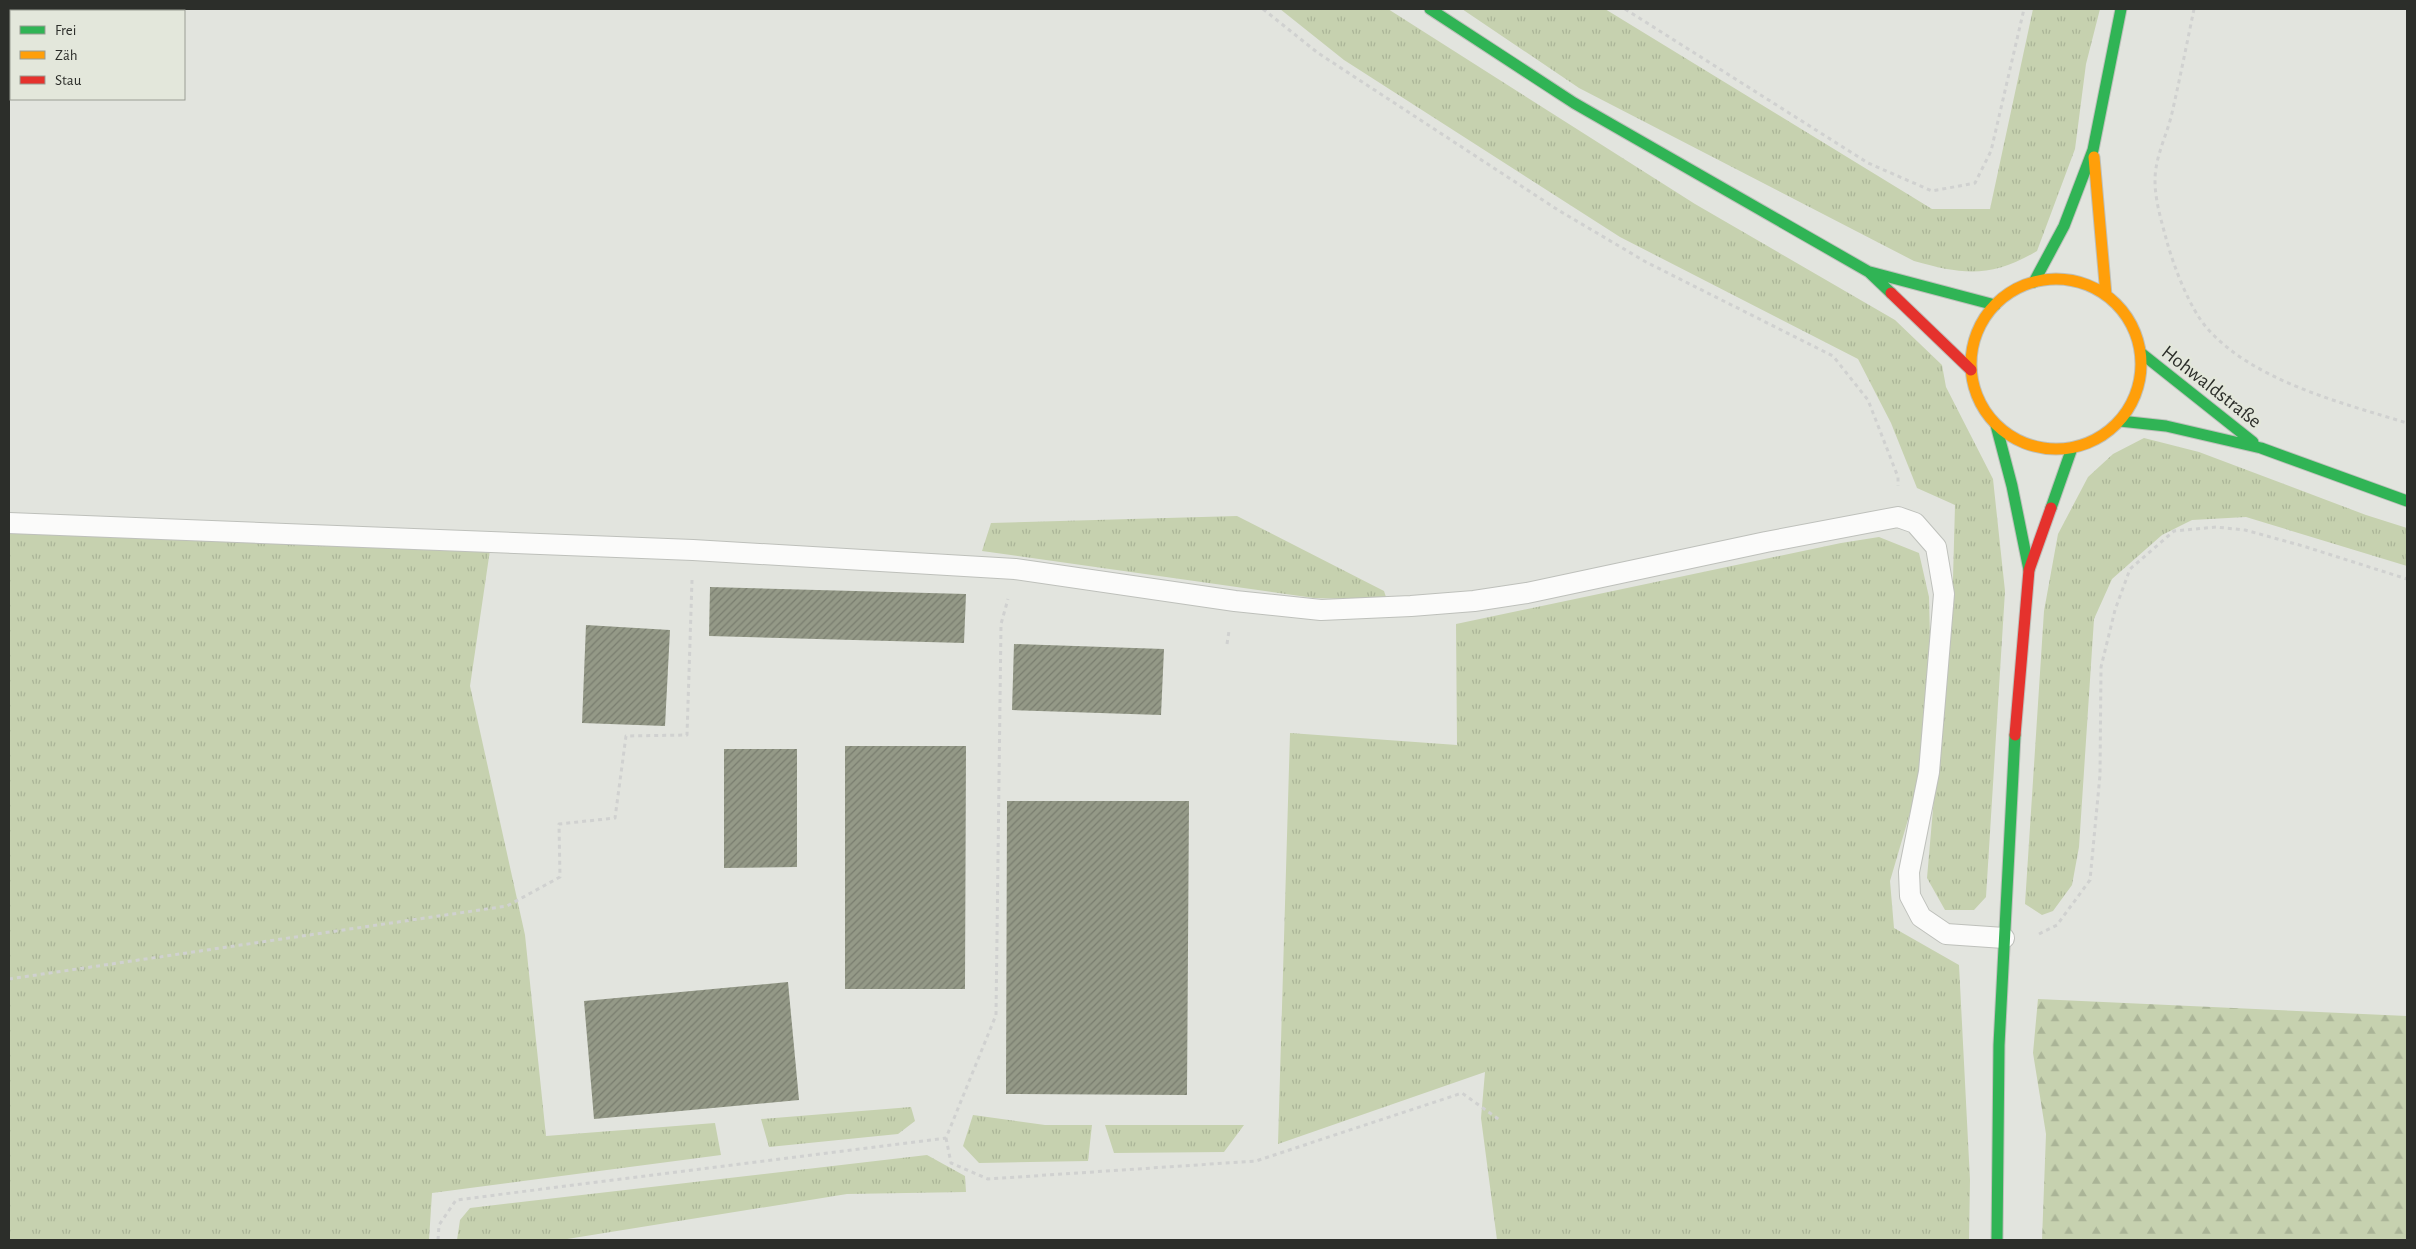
<svg xmlns="http://www.w3.org/2000/svg" width="2416" height="1249" font-family="'Alegreya Sans',sans-serif">
	<style>
		.grass { fill: url(#grass-tufts) }
		.forest { fill: url(#forest-firs) }
		.building { fill: url(#building-hatch) }
		.lines { fill: none; stroke-linecap: round; stroke-linejoin: round }
		.lane-casing { stroke: #bec0bb; stroke-width: 22 }
		.fast-casing { stroke: #bec0bb; stroke-width: 13 }
		.slow-casing { stroke: #bec0bb; stroke-width: 13 }
		.jam-casing { stroke: #bec0bb; stroke-width: 13 }
		.path { stroke: #d0d1d0; stroke-width: 3; stroke-dasharray: 4 4; stroke-linecap: butt }
		.lane { stroke: #fbfbfa; stroke-width: 20 }
		.fast { stroke: #30b455; stroke-width: 11 }
		.slow { stroke: #ff9f0a; stroke-width: 11 }
		.jam { stroke: #e5322d; stroke-width: 11 }
		.labels { text-anchor: middle; stroke-width: 5; stroke-linejoin: round; paint-order: stroke }
		.street-label { font-size: 20px; fill: #2c2e2a; stroke: #e3e7db }
	</style>
	<defs>
		<pattern id="grass-tufts" width="24" height="20" patternUnits="userSpaceOnUse" patternTransform="scale(1.25)"><rect width="24" height="20" fill="#c6d1af"/><path d="M3 7l-1-3M5 7V3M7 7l1-3M15 17l-1-3M17 17v-4M19 17l1-3" fill="none" stroke="#aab497"/></pattern>
		<pattern id="forest-firs" width="22" height="20" patternUnits="userSpaceOnUse" patternTransform="scale(1.25)"><rect width="22" height="20" fill="#c6d1af"/><path d="M5 1l3.5 6h-7zM16 11l3.5 6h-7z" fill="#aab497"/></pattern>
		<pattern id="building-hatch" width="6" height="6" patternUnits="userSpaceOnUse" patternTransform="scale(1.25)"><rect width="6" height="6" fill="#949987"/><path d="M-1 1l2-2M0 6l6-6M5 7l2-2" fill="none" stroke="#797d6f"/></pattern>
	</defs>
	<rect width="100%" height="100%" fill="#e2e4de"/>
	<path class="grass" d="M1280,9H1388L1695,204L1895,320L1942,365L1946,387L1993,479L2005,591L1986,897L1974,910H1945L1927,878L1953,579L1955,505L1917,488L1891,423L1858,359L1620,237L1344,60Z
		M1462,9H1605L1932,209H1990L2033,9H2100L2086,64L2075,149L2037,251C1991,278 1964,275 1914,261L1579,88Z
		M2144,438L2199,452L2366,515L2407,528V566L2246,517L2192,520L2162,535L2112,579L2094,619L2079,847L2072,885L2053,911L2042,915L2025,904L2044,611L2058,534L2088,477L2113,454Z
		M1237,516L1384,591L1387,600L1314,598L982,551L991,523Z
		M9,531L490,550L470,686L525,935L546,1136L715,1123L721,1155L432,1193L429,1240H9Z
		M1879,537L1919,553L1929,597L1931,681L1917,789L1890,881L1894,928L1959,965L1970,1180L1969,1240H1497L1481,1118L1485,1072L1278,1144L1290,733L1457,745L1456,624L1841,543Z
		M911,1107L915,1121L898,1134L769,1147L761,1119Z
		M973,1115L1045,1125H1092L1088,1161L979,1163L963,1146Z
		M1105,1125H1244L1224,1152L1114,1153Z
		M927,1155L965,1176L966,1192L847,1194L561,1240H457L460,1220L470,1208Z"/>
	<path class="forest" d="M2038,999L2407,1016V1240H2042L2046,1134L2033,1053Z"/>
	<path class="building" d="M710,587L966,594L964,643L709,636Z
		M586,625L670,630L665,726L582,723Z
		M1014,644L1164,649L1161,715L1012,710Z
		M845,746H966L965,989H845Z
		M724,749H797V867L724,868Z
		M1007,801H1189L1187,1095L1006,1094Z
		M788,982L799,1100L594,1119L584,1001Z"/>
	<g class="lines">
		<g class="lane-casing">
			<path id="lane" d="M9,523L693,550L1015,569L1235,601L1321,610L1411,606L1474,601L1527,593L1766,542L1898,517L1915,523L1936,547L1944,594L1929,772L1909,872L1910,896L1921,917L1946,934L2004,938"/>
		</g>
		<g class="fast-casing">
			<path id="fast" d="M1430,9L1574,103L1869,272L1891,293
				M1870,272L1995,305
				M2034,282L2064,226L2093,150L2121,9
				M2141,353L2253,442
				M2120,421L2166,426L2261,448L2407,501
				M1996,425L2012,486L2029,570
				M2051,508L2072,448
				M1997,1240L1999,1045L2015,735"/>
		</g>
		<g class="slow-casing">
			<path id="slow" d="M2094,157L2106,295
				M1971 364a85 85 0 1 1 170 0a85 85 0 1 1-170 0Z"/>
		</g>
		<g class="jam-casing">
			<path id="jam" d="M1891,293L1971,370
				M2015,735L2029,570L2051,508"/>
		</g>
		<path class="path" d="M1263,9L1318,53L1558,210L1646,262L1833,356L1868,400L1898,477V486
			M1625,9L1868,163L1932,191L1975,183L1991,151L2024,9
			M2194,9C2187,43 2180,78 2172,113C2168,131 2159,149 2156,168C2152,192 2161,219 2167,242C2174,267 2190,309 2207,328C2253,381 2342,403 2407,423
			M1227,644L1229,631
			M2039,934L2057,925L2090,880L2100,775L2101,667L2115,610L2130,569L2174,531L2216,527L2245,530L2303,546L2407,579
			M9,979L507,906L560,877L559,824L615,818L626,736L687,735L692,580
			M946,1138L951,1163L988,1179L1256,1161L1462,1093L1501,1121
			M438,1240L439,1225L456,1200L946,1138L996,1015L1001,624L1008,599"/>
		<use href="#lane" class="lane"/>
		<use href="#fast" class="fast"/>
		<use href="#slow" class="slow"/>
		<use href="#jam" class="jam"/>
	</g>
	<g class="labels">
		<g class="street-label">
			<text transform="translate(2212 386) rotate(38)" y="7">Hohwaldstraße</text>
		</g>
	</g>
	<rect width="2416" height="1249" fill="none" stroke="#2c2e2a" stroke-width="20"/>
	<rect x="10" y="10" width="175" height="90" fill="#e3e7db" stroke="#9a9d94"/>
	<rect x="20" y="26" width="25" height="8" fill="#30b455" stroke="#9a9d94"/>
	<text x="55" y="35" font-size="15" fill="#2c2e2a">Frei</text>
	<rect x="20" y="51" width="25" height="8" fill="#ff9f0a" stroke="#9a9d94"/>
	<text x="55" y="60" font-size="15" fill="#2c2e2a">Zäh</text>
	<rect x="20" y="76" width="25" height="8" fill="#e5322d" stroke="#9a9d94"/>
	<text x="55" y="85" font-size="15" fill="#2c2e2a">Stau</text>
</svg>
